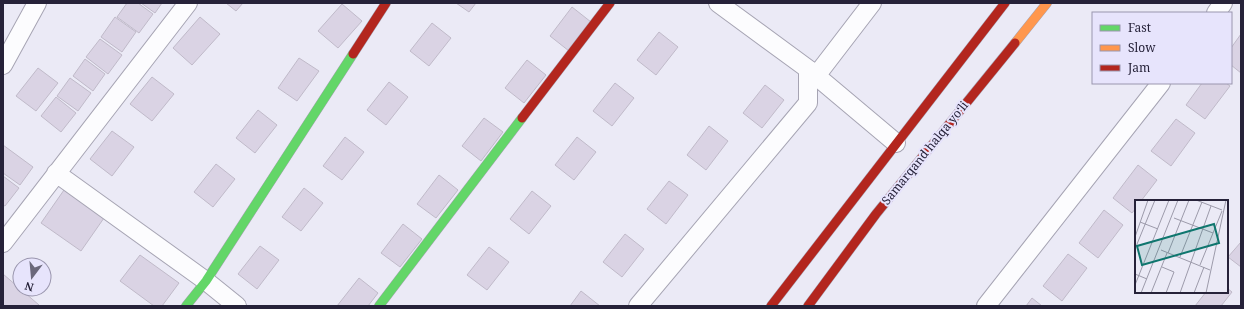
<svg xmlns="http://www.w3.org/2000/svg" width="1244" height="309" font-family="'Noto Serif',serif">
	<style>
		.building { fill: #dad3e4; stroke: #c0bac9 }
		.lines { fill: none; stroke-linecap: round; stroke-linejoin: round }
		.street-casing { stroke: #a6a4b3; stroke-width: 20 }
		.fast-casing { stroke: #a6a4b3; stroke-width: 10 }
		.slow-casing { stroke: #a6a4b3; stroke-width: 10 }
		.jam-casing { stroke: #a6a4b3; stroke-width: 10 }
		.street { stroke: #fcfcfe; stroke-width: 18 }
		.fast { stroke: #63d668; stroke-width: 9 }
		.slow { stroke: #ff974d; stroke-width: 9 }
		.jam { stroke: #b3261e; stroke-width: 9 }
		.labels { text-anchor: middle; stroke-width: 4; stroke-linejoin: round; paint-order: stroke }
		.street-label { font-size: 12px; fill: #262239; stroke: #e7e4fc }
		.inset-road { fill: none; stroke: #9c9aaa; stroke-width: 1 }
		.view { fill: #0f766e; fill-opacity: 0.15; stroke: #0f766e; stroke-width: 2 }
		.inset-edge { fill: none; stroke: #262239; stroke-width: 2 }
	</style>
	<rect width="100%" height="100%" fill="#ebeaf6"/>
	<path class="building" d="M127,3H138L153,14L139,33L117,17Z
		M141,3H162L155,13Z
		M226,3H243L236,11Z
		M456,3H476L469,12Z
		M342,4L362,21L338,48L318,31Z
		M572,7L591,22L569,51L550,36Z
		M115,17L136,32L122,52L101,37Z
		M200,17L220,34L192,65L173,48Z
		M432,23L451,38L429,66L410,51Z
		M659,32L678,47L656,75L637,60Z
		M1241,34V73L1231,65V48Z
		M100,39L122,55L108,74L86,57Z
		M299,58L319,71L297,101L278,88Z
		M85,59L105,74L93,91L73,76Z
		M527,60L546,75L524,103L505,88Z
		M38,68L58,83L36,111L16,96Z
		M152,77L174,94L152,121L130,104Z
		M70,78L91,93L78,111L57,96Z
		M389,82L408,97L386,125L367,110Z
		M615,83L634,98L612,126L593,111Z
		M1202,83H1226L1230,86L1205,119L1186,105Z
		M765,85L784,100L762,128L743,113Z
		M56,97L76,113L61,132L41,116Z
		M258,110L277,125L255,153L236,138Z
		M484,118L503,132L481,161L462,146Z
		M1176,119L1195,133L1171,166L1151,151Z
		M709,126L728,141L706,170L687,155Z
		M112,131L134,147L112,176L90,159Z
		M345,137L364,152L342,180L323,166Z
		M577,137L596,152L574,180L555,165Z
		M3,145L33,167L20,185L3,173Z
		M216,164L235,179L213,207L194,192Z
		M1138,165L1157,180L1141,201H1136V208L1132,213L1113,198Z
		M439,175L458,190L436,218L417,204Z
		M3,176L19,188L5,206L3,205Z
		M669,181L688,195L666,224L647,209Z
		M304,188L323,203L301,231L282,217Z
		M64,190L104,218L81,251L41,223Z
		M532,191L551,206L529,234L510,219Z
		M1104,210L1123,225L1098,258L1079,243Z
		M403,224L422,239L400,267L381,253Z
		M625,234L644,249L622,277L603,262Z
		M1241,242V267L1228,257Z
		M260,246L279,260L257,289L238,274Z
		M489,247L509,262L487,290L467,275Z
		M1068,254L1087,268L1062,301L1043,286Z
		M140,255L179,283L162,306H154L120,281Z
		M3,274L39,305V306H3Z
		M359,278L378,293L368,306H337Z
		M1227,288L1232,292L1221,306H1195L1206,292H1227Z
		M581,291L600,306H570Z
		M1032,298L1042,306H1026Z"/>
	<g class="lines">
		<g class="street-casing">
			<path id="street" d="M718,3L808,69L896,143
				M1216,13L1223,3
				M3,65L37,3
				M816,76L872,3
				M56,173L206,281L237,306
				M3,243L188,3
				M638,306L808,103V69
				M986,306L1161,83"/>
		</g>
		<g class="fast-casing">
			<path id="fast" d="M186,306L206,281L353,54
				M379,306L522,118"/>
		</g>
		<g class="slow-casing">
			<path id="slow" d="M1015,43L1047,3"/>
		</g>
		<g class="jam-casing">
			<path id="jam" d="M353,54L386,3
				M522,118L610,3
				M771,306L1005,3
				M808,306L876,214L1015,43"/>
		</g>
		<use href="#street" class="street"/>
		<use href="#fast" class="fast"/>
		<use href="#slow" class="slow"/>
		<use href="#jam" class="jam"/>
	</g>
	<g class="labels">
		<g class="street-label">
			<text transform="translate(925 153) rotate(-51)" y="4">Samarqand halqa yoʻli</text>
		</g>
	</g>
	<g transform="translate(1135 200)">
		<rect width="93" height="93" fill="#ebeaf6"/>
		<path class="inset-road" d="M61,0L87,10M39,18L78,33M5,22L23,29M0,37L13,0M0,49L20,0M26,50L75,70M33,53L54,0M45,57L67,2M65,65L87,11M27,67L39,72L31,93M0,74L12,79M0,85L34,0M6,93L43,0M16,93L32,53M45,93L76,6M59,93L69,67M71,93L91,0"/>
		<path class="view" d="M79,24L84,43L7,65L2,46Z"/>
		<rect width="93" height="93" class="inset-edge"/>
	</g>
	<rect width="1244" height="309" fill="none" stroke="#262239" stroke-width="8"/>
	<rect x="1092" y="12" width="140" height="72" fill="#e7e4fc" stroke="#9a96ae"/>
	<rect x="1100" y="25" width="20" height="6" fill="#63d668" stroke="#9a96ae"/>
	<text x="1128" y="32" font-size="12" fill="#262239">Fast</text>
	<rect x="1100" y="45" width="20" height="6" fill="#ff974d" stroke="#9a96ae"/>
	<text x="1128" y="52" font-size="12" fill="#262239">Slow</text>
	<rect x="1100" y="65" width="20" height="6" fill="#b3261e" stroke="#9a96ae"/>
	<text x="1128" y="72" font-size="12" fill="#262239">Jam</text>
	<g transform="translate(32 277) rotate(196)"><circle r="19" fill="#e7e4fc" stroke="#9a96ae"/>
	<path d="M0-3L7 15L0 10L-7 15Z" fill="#6b687b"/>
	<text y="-6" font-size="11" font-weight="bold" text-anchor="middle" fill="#262239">N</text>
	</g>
</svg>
